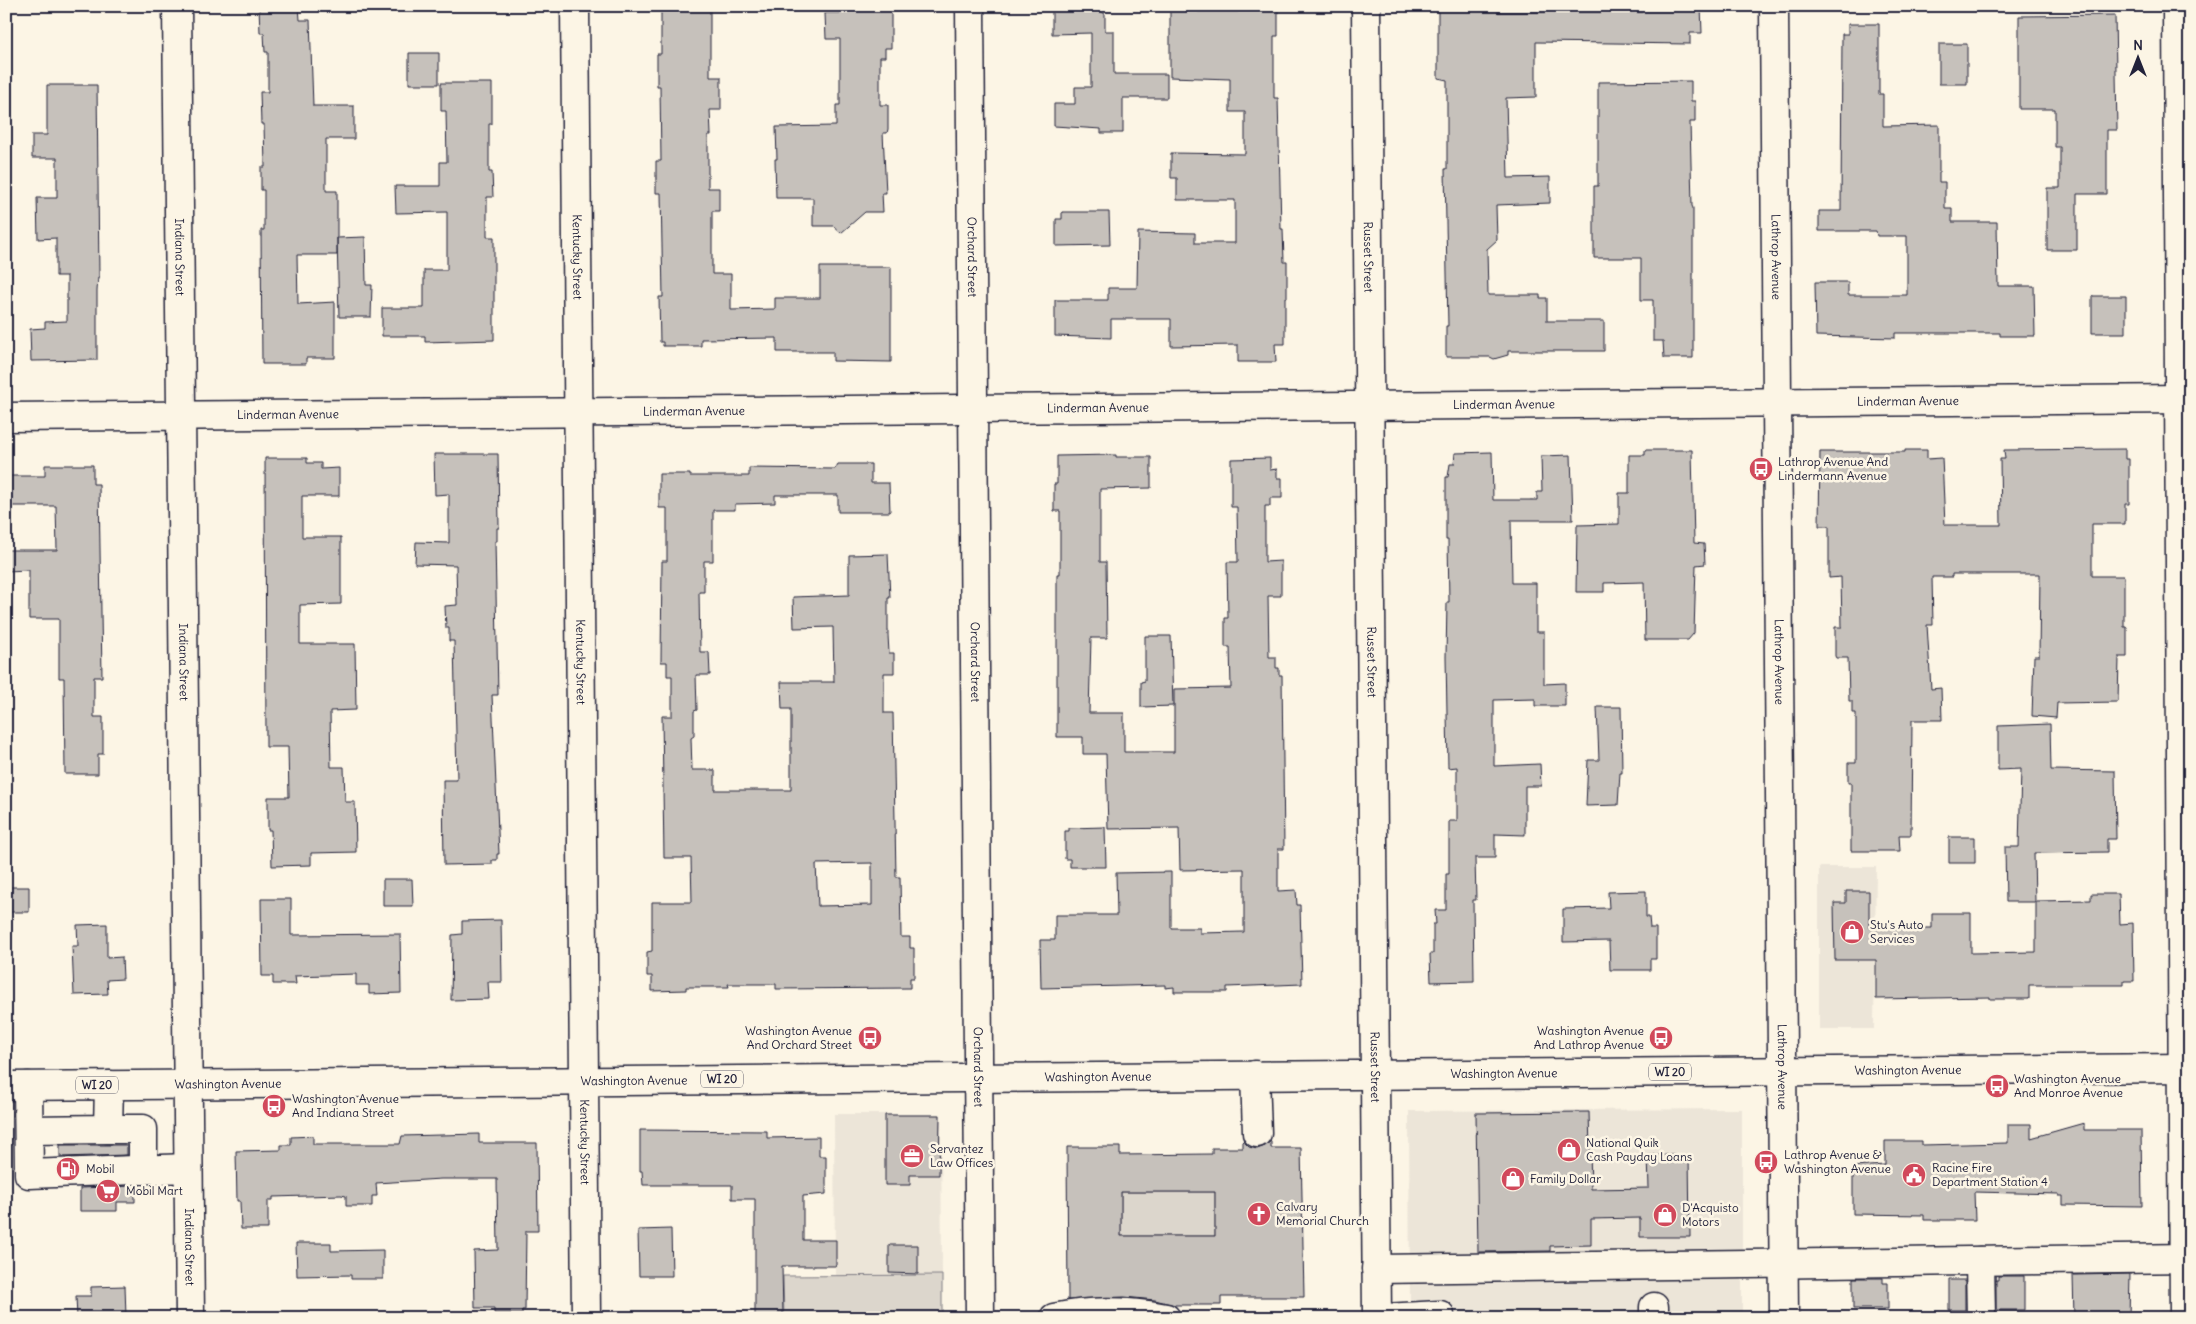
<svg xmlns="http://www.w3.org/2000/svg" width="2196" height="1324" font-family="Delius,sans-serif">
	<style>
		.built { fill: #ece5d8 }
		.green { fill: #dcd6cc; stroke: #7f7c84 }
		.building { fill: #c6c1bb; stroke: #22223b; fill-rule: evenodd }
		.lines { fill: none; stroke-linecap: round; stroke-linejoin: round }
		.minor-casing { stroke: #22223b; stroke-width: 31 }
		.major-casing { stroke: #22223b; stroke-width: 31 }
		.minor { stroke: #fcf5e5; stroke-width: 28 }
		.major { stroke: #fcf5e5; stroke-width: 28 }
		.labels { text-anchor: middle; stroke-width: 5; stroke-linejoin: round; paint-order: stroke }
		.shield { fill: #fcf5e5; stroke: #63616e; stroke-width: 1 }
		.shield-label { font-size: 11px; font-weight: bold; fill: #22223b }
		.street-label { font-size: 12px; fill: #22223b; stroke: #fcf5e5 }
		.poi-label { font-size: 12px; fill: #22223b; stroke: #fcf5e5; text-anchor: start }
	</style>
	<rect width="100%" height="100%" fill="#fcf5e5"/>
	<filter id="ink" filterUnits="userSpaceOnUse"><feTurbulence type="fractalNoise" baseFrequency=".02" numOctaves="2"/><feDisplacementMap in="SourceGraphic" scale="10" xChannelSelector="R" yChannelSelector="G"/><feConvolveMatrix kernelMatrix="1 2 1 2 8 2 1 2 1" color-interpolation-filters="sRGB"/></filter>
	<g filter="url(#ink)">
		<path class="built" d="M1819,867H1876L1874,1029H1819Z
			M1742,1109V1318H1410L1409,1111Z
			M834,1114H941L942,1275L835,1276Z"/>
		<path class="green" d="M1121,1192H1215V1236H1121Z
			M942,1275V1318H784L783,1276Z"/>
		<path class="building" d="M259,6H299L300,20H310L313,106H354V139H326V191H337V255H297L298,304L335,302V358H306V364H262L261,230H264V190H261V167H265L264,124H261L260,92H268V52H265L264,33H260Z
			M661,6H710V77H721V110H710L711,135H708V188H719V211H712V274H731V310L775,309V298H820V267H891V362L833,361V352H777V338L701,339V346H663V342H660L659,297H663L661,193H656V161H661L660,86H657V54H661Z
			M1052,6H1102V12L1105,14V31H1114V74H1167V98H1123V133H1101V129L1054,126V104H1075V87H1091V33L1052,34Z
			M1170,6H1198V12H1238V6H1278V36H1274V98H1278L1281,229H1283L1284,262H1287V298H1285V344H1275L1276,362H1238V345L1171,346V319H1111V338L1055,336V300H1108V288H1137L1138,232L1195,233V243H1235V200H1177V178H1171V153L1245,154V112H1230V79L1170,77Z
			M1438,6H1498V12H1642V6H1701L1702,33H1690V44L1536,42V97L1506,98L1508,178L1550,177V203L1496,205L1497,240L1487,249L1488,295H1540V298H1547V321H1604V351H1508V355L1494,359L1490,357H1446V326H1448L1445,169H1447V80L1438,78Z
			M840,10H891V48H885V57H880V105H888V129L887,133H883L886,193H882L883,212H865L841,233L833,226H813V198H776L775,159H777L776,127L836,126V105H840V39H826L825,13H840Z
			M2115,15L2117,130H2107V194H2077V250H2047V188H2060V147H2055V109H2019V16Z
			M1848,24H1879V94H1883V126L1939,125V182H1945V209H1952V222H1997L1998,286H2034L2035,336H2000V333H1895V338L1816,336L1815,282H1848V295H1907V236H1877L1876,231H1819V211H1841L1842,34H1848Z
			M1939,44H1967V84H1939Z
			M409,53H439V84H409Z
			M1691,81V101H1695V122H1690L1692,206L1693,208V358H1664L1663,341H1653V300H1641V258H1594V186H1598V82Z
			M441,83H492V124H489V172H492L493,197H487V237H494V340L425,342V336H382V308H424V270H447V212L396,213L395,186H440V162H447L446,111H441Z
			M47,85H97L99,277H98L97,291V360L31,361L30,329L45,328V322L67,321V276H56V238L38,239L37,198H57V158H32V135H47Z
			M1062,212H1109L1110,245L1056,246V219H1062Z
			M365,237L366,285H372L371,317H339L337,238Z
			M2092,296H2126V333H2092Z
			M2125,449V459H2129V504H2125V524H2092V576H2124V627H2127V657H2119L2118,702L2057,703L2056,718L2032,716L2034,656H2039L2040,574H1952V577H1932L1933,625H1927L1931,689L1941,688L1942,720H1912L1911,835H1899L1900,851H1851V783H1848V763H1856V713H1852V701H1849L1848,658H1836L1835,656V627H1842L1841,577L1829,578V526H1819L1820,452H1905V450H1927V459L1942,458L1945,525H2001L2000,459H2005L2004,450Z
			M1645,450H1692L1694,543L1704,544L1705,564L1696,565L1694,633L1688,640H1645L1644,582L1604,583V592H1576L1577,525L1619,524V493H1629V455H1645Z
			M1492,452L1493,500H1537V492H1542L1541,456L1571,455L1573,520H1511L1512,583H1536V632H1544V684L1565,683V706H1535V699L1494,700V766L1540,764L1541,786H1525V835L1495,834V858H1475L1476,900H1473L1474,981L1431,982L1430,954H1433V924H1436L1435,910H1446V874H1449V821H1457V767L1448,768L1446,657L1447,602H1449L1448,540H1446V477H1448L1450,464H1454L1455,453Z
			M434,454H498L499,528H497V541H495L498,695H492L499,854H497V860H492V864L444,865L443,780H457L454,641H449V628H446L445,606L457,605L456,565L415,564L416,542L449,543V494L435,495Z
			M1116,455V457H1151V488L1100,489V562H1106L1107,638H1091L1089,713H1124V752H1174V689L1231,688L1230,647H1225V618H1228L1227,562H1238L1237,507H1231V459L1270,458V470L1277,469V478H1282V498H1270V506H1265V562L1281,561V596H1268L1269,657H1276V668H1279V675H1282L1284,849H1278V891L1296,890L1297,905H1300L1302,984L1227,987V992H1174V987L1165,988V985L1041,988L1040,940H1055V915H1117L1116,873L1171,872V928H1200V933L1244,932V869L1180,870L1179,828L1108,829L1106,754H1083V737H1057V574H1060V511H1054V484H1057V456Z
			M265,458H307V463H321V469L339,468V496H302V537H341V604L300,605V644H355L356,710L330,711L331,767H344L345,802H355L356,852L311,853V865L272,866L271,830H268V797H289L288,747H266Z
			M838,464H871V483H889L890,512H838V495H775V503L735,504V510H713V561H704V592H699L700,652H709L710,675H696L697,710L694,711V736L691,738L692,770H715V790H791V709H782L781,682H834L833,627L794,628L793,597L849,595V555L888,554L890,598H888V635L889,653H894V673H884V713H893L896,877H900L901,937H910V948H914V978H910V988L776,989V984H728L729,987H686V990L652,991V976H647V952L652,951V902H692L691,858H664L662,716H672V676H667V662H661L662,561H667V508H659V474H690V476H749V468L835,469ZM872,863V905L818,906L816,864Z
			M45,465H93V484H99L102,677H94V717H103V754H98V774H65L64,678H59V619H29V570L6,571V550H57L56,506H6V476H45Z
			M1145,636H1171L1173,706L1141,707V682L1145,681Z
			M1597,707H1621L1622,773H1620L1618,805L1586,806L1588,760H1599Z
			M2050,724L2051,770L2115,771L2116,839H2107V852L2034,853L2035,902H2006L2005,847H2019L2021,769L1998,770V726Z
			M1105,827L1106,867H1070V859H1065V831H1069V828Z
			M1949,837H1975V863H1949Z
			M383,879H412L413,906H383Z
			M6,887H29V912H6Z
			M1646,891V917H1649L1650,928H1656V959H1650V970H1610L1609,941L1563,942V909L1609,908L1608,892Z
			M1846,891H1869V928H1932V913H1971V953L2036,952V901L2091,900V894H2119L2120,924L2133,923L2134,981H2124V985H2029V999H1990V997L1876,999V960H1835L1834,903H1846Z
			M261,899H291V935L400,934L401,993L369,994V985H356V974L295,976L296,984H273V976H262Z
			M501,920L502,982H488L489,999L451,1000L452,935L462,934V921Z
			M107,924V958L122,957L123,979L107,980L108,994L74,995L72,946H78L77,925Z
			M1589,1112L1591,1189L1649,1188L1648,1155H1689L1690,1237H1640V1218L1591,1219V1245L1550,1246V1251L1478,1252L1476,1113Z
			M885,1115H940L939,1175H910V1185H885Z
			M2084,1123V1130H2141L2142,1206L2063,1205V1196H2059V1194L1974,1192L1975,1220H1924V1215L1853,1214V1167L1885,1165V1141H1922V1145L2008,1143V1124H2031V1138Z
			M640,1130L767,1131V1138L819,1137V1156H826V1194L803,1196V1240H836V1266H782L783,1316L755,1317V1199H732V1185H643L642,1171H640Z
			M479,1134V1143H537L538,1231H526L525,1310H522V1313H494V1308H475L474,1251L498,1250L497,1179H441L376,1183L377,1196H372V1206H346V1196L341,1195L273,1197V1200H268V1229H241L240,1201H237L236,1151L281,1150V1145H291V1137L313,1136V1144H400L402,1136Z
			M1243,1141L1249,1147L1257,1149L1265,1146L1271,1141V1148H1301L1304,1297H1221V1305H1174L1155,1300L1124,1297L1068,1300L1067,1147H1120V1155L1212,1154V1148H1243ZM1121,1192H1215V1236H1121Z
			M60,1145H127V1155L60,1157Z
			M135,1186V1202H117V1211H80V1188Z
			M671,1229L672,1276H639L638,1230Z
			M296,1243H331V1251L383,1250V1279H351V1275L297,1276Z
			M889,1245H918V1274L889,1273Z
			M2130,1274L2129,1318H2074L2073,1275Z
			M1998,1276H2024V1310H1996V1280H1998Z
			M1853,1278H1883V1283H1888V1309H1853Z
			M1949,1280H1965V1310H1949Z
			M125,1286L126,1317L77,1318L76,1296H91V1287Z"/>
		<g class="lines">
			<g class="minor-casing">
				<g id="minor">
					<path id="s1" d="M177,6L190,1318"/>
					<path id="s2" d="M575,6L586,1318"/>
					<path id="s3" d="M970,6L980,1318"/>
					<path id="s4" d="M1366,6L1377,1318"/>
					<path id="s5" d="M1774,6L1784,1318"/>
					<path d="M2177,6L2184,1318"/>
					<path id="s6" d="M6,417L2190,399"/>
					<path d="M1255,1075L1257,1133"/>
					<path d="M28,1086L29,1174L188,1168"/>
					<path d="M108,1129H143V1170"/>
					<path d="M29,1130L108,1129L109,1085"/>
					<path d="M1980,1261L1981,1318"/>
					<path d="M1376,1269L2190,1258"/>
					<path d="M1054,1318C1090,1310 1129,1311 1166,1318"/>
					<path d="M1384,1318L1440,1315"/>
					<path d="M1654,1318V1307"/>
				</g>
			</g>
			<g class="major-casing">
				<g id="major">
					<path id="s7" d="M6,1086L2190,1068"/>
				</g>
			</g>
			<use href="#minor" class="minor"/>
			<use href="#major" class="major"/>
		</g>
	</g>
	<defs>
		<g id="bus-disc" transform="scale(1.25)"><circle r="9.5" fill="#d1495b" stroke="#fcf5e5"/><path d="M-5-6H5V4H4V6H2V4H-2V6H-4V4H-5ZM-3.5-4V0h7V-4ZM-3.5 1.2v1.5H-2V1.2ZM2 1.2v1.5H3.5V1.2Z" fill="#fff"/></g>
		<g id="shop-disc" transform="scale(1.25)"><circle r="9.5" fill="#d1495b" stroke="#fcf5e5"/><path d="M-5-2.5h2.3a2.7 3.5 0 0 1 5.4 0H5L5.5 6h-11ZM-1.5-2.5h3a1.5 2.3 0 0 0-3 0Z" fill="#fff"/></g>
		<g id="office-disc" transform="scale(1.25)"><circle r="9.5" fill="#d1495b" stroke="#fcf5e5"/><path d="M-6-3h4V-5.5h4V-3h4V5H-6ZM-1-4.5V-3h2v-1.5ZM-6 0V1H6V0Z" fill="#fff"/></g>
		<g id="fuel-disc" transform="scale(1.25)"><circle r="9.5" fill="#d1495b" stroke="#fcf5e5"/><path d="M-5.5-6h7V0h2V4h1.3V-2.5L3-4.5l.8-.8L6-3V5H2.5V1h-1V6h-7ZM-4.2-4.7v3.2H.2V-4.7Z" fill="#fff"/></g>
		<g id="civic-disc" transform="scale(1.25)"><circle r="9.5" fill="#d1495b" stroke="#fcf5e5"/><path d="M-.6-6.5H3V-4.5H.6V-3L4-1V1h2V6H-6V1h2V-1L-.6-3ZM-1.2 2.5V6h2.4V2.5Z" fill="#fff"/></g>
		<g id="supermarket-disc" transform="scale(1.25)"><circle r="9.5" fill="#d1495b" stroke="#fcf5e5"/><path d="M-6-5.5h2.5l.6 2H6L4.5 2H-2.5L-4.4-4H-6ZM-1.5 3.2a1.3 1.3 0 1 0 .1 0ZM3 3.2a1.3 1.3 0 1 0 .1 0Z" fill="#fff"/></g>
		<g id="church-disc" transform="scale(1.25)"><circle r="9.5" fill="#d1495b" stroke="#fcf5e5"/><path d="M-1.2-6h2.4v3.5h3.3v2.4h-3.3V6h-2.4V-.1h-3.3v-2.4h3.3Z" fill="#fff"/></g>
	</defs>
	<g fill-rule="evenodd">
		<use href="#bus-disc" x="1761" y="469"/>
		<use href="#shop-disc" x="1852" y="932"/>
		<use href="#bus-disc" x="870" y="1038"/>
		<use href="#bus-disc" x="1661" y="1038"/>
		<use href="#bus-disc" x="1997" y="1086"/>
		<use href="#bus-disc" x="274" y="1106"/>
		<use href="#shop-disc" x="1569" y="1150"/>
		<use href="#office-disc" x="912" y="1156"/>
		<use href="#bus-disc" x="1766" y="1162"/>
		<use href="#fuel-disc" x="68" y="1169"/>
		<use href="#civic-disc" x="1914" y="1175"/>
		<use href="#shop-disc" x="1513" y="1179"/>
		<use href="#supermarket-disc" x="108" y="1191"/>
		<use href="#church-disc" x="1259" y="1214"/>
		<use href="#shop-disc" x="1665" y="1215"/>
	</g>
	<g class="labels">
		<g class="shield">
			<rect x="1649" y="1063.5" width="42" height="17" rx="4"/>
			<rect x="701" y="1070.5" width="42" height="17" rx="4"/>
			<rect x="76" y="1076.5" width="42" height="17" rx="4"/>
		</g>
		<g class="shield-label">
			<text x="1670" y="1076">WI 20</text>
			<text x="722" y="1083">WI 20</text>
			<text x="97" y="1089">WI 20</text>
		</g>
		<g class="street-label">
			<text dy="4" stroke="none"><textPath href="#s1" startOffset="251">Indiana Street</textPath></text>
			<text dy="4" stroke="none"><textPath href="#s2" startOffset="251">Kentucky Street</textPath></text>
			<text dy="4" stroke="none"><textPath href="#s3" startOffset="251">Orchard Street</textPath></text>
			<text dy="4" stroke="none"><textPath href="#s4" startOffset="251">Russet Street</textPath></text>
			<text dy="4" stroke="none"><textPath href="#s5" startOffset="251">Lathrop Avenue</textPath></text>
			<text dy="4" stroke="none"><textPath href="#s6" startOffset="1902">Linderman Avenue</textPath></text>
			<text dy="4" stroke="none"><textPath href="#s6" startOffset="1498">Linderman Avenue</textPath></text>
			<text dy="4" stroke="none"><textPath href="#s6" startOffset="1092">Linderman Avenue</textPath></text>
			<text dy="4" stroke="none"><textPath href="#s6" startOffset="688">Linderman Avenue</textPath></text>
			<text dy="4" stroke="none"><textPath href="#s6" startOffset="282">Linderman Avenue</textPath></text>
			<text dy="4" stroke="none"><textPath href="#s1" startOffset="656">Indiana Street</textPath></text>
			<text dy="4" stroke="none"><textPath href="#s2" startOffset="656">Kentucky Street</textPath></text>
			<text dy="4" stroke="none"><textPath href="#s3" startOffset="656">Orchard Street</textPath></text>
			<text dy="4" stroke="none"><textPath href="#s4" startOffset="656">Russet Street</textPath></text>
			<text dy="4" stroke="none"><textPath href="#s5" startOffset="656">Lathrop Avenue</textPath></text>
			<text dy="4" stroke="none"><textPath href="#s3" startOffset="1061">Orchard Street</textPath></text>
			<text dy="4" stroke="none"><textPath href="#s4" startOffset="1061">Russet Street</textPath></text>
			<text dy="4" stroke="none"><textPath href="#s5" startOffset="1061">Lathrop Avenue</textPath></text>
			<text dy="4" stroke="none"><textPath href="#s7" startOffset="1902">Washington Avenue</textPath></text>
			<text dy="4" stroke="none"><textPath href="#s7" startOffset="1498">Washington Avenue</textPath></text>
			<text dy="4" stroke="none"><textPath href="#s7" startOffset="1092">Washington Avenue</textPath></text>
			<text dy="4" stroke="none"><textPath href="#s7" startOffset="628">Washington Avenue</textPath></text>
			<text dy="4" stroke="none"><textPath href="#s7" startOffset="222">Washington Avenue</textPath></text>
			<text dy="4" stroke="none"><textPath href="#s2" startOffset="1136">Kentucky Street</textPath></text>
			<text dy="4" stroke="none"><textPath href="#s1" startOffset="1241">Indiana Street</textPath></text>
		</g>
		<g class="poi-label">
			<text x="1778" y="466">Lathrop Avenue And<tspan x="1778" dy="14">Lindermann Avenue</tspan></text>
			<text x="1870" y="929">Stu's Auto<tspan x="1870" dy="14">Services</tspan></text>
			<text x="852" y="1035" text-anchor="end">Washington Avenue<tspan x="852" dy="14">And Orchard Street</tspan></text>
			<text x="1644" y="1035" text-anchor="end">Washington Avenue<tspan x="1644" dy="14">And Lathrop Avenue</tspan></text>
			<text x="2014" y="1083">Washington Avenue<tspan x="2014" dy="14">And Monroe Avenue</tspan></text>
			<text x="292" y="1103">Washington Avenue<tspan x="292" dy="14">And Indiana Street</tspan></text>
			<text x="1586" y="1147">National Quik<tspan x="1586" dy="14">Cash Payday Loans</tspan></text>
			<text x="930" y="1153">Servantez<tspan x="930" dy="14">Law Offices</tspan></text>
			<text x="1784" y="1159">Lathrop Avenue &amp;<tspan x="1784" dy="14">Washington Avenue</tspan></text>
			<text x="1932" y="1172">Racine Fire<tspan x="1932" dy="14">Department Station 4</tspan></text>
			<text x="86" y="1173">Mobil</text>
			<text x="1530" y="1183">Family Dollar</text>
			<text x="126" y="1195">Mobil Mart</text>
			<text x="1276" y="1211">Calvary<tspan x="1276" dy="14">Memorial Church</tspan></text>
			<text x="1682" y="1212">D'Acquisto<tspan x="1682" dy="14">Motors</tspan></text>
		</g>
	</g>
	<rect width="2196" height="1324" fill="none" stroke="#fcf5e5" stroke-width="25"/>
	<rect x="12" y="12" width="2171" height="1299" fill="none" stroke="#22223b" stroke-width="2" filter="url(#ink)"/>
	<g transform="translate(2138 58)" stroke="#fcf5e5" stroke-width="4" paint-order="stroke">
	<path d="M0-4L9 19L0 12L-9 19Z" fill="#22223b"/>
	<text y="-8" font-size="14" font-weight="bold" text-anchor="middle" fill="#22223b">N</text>
	</g>
</svg>
